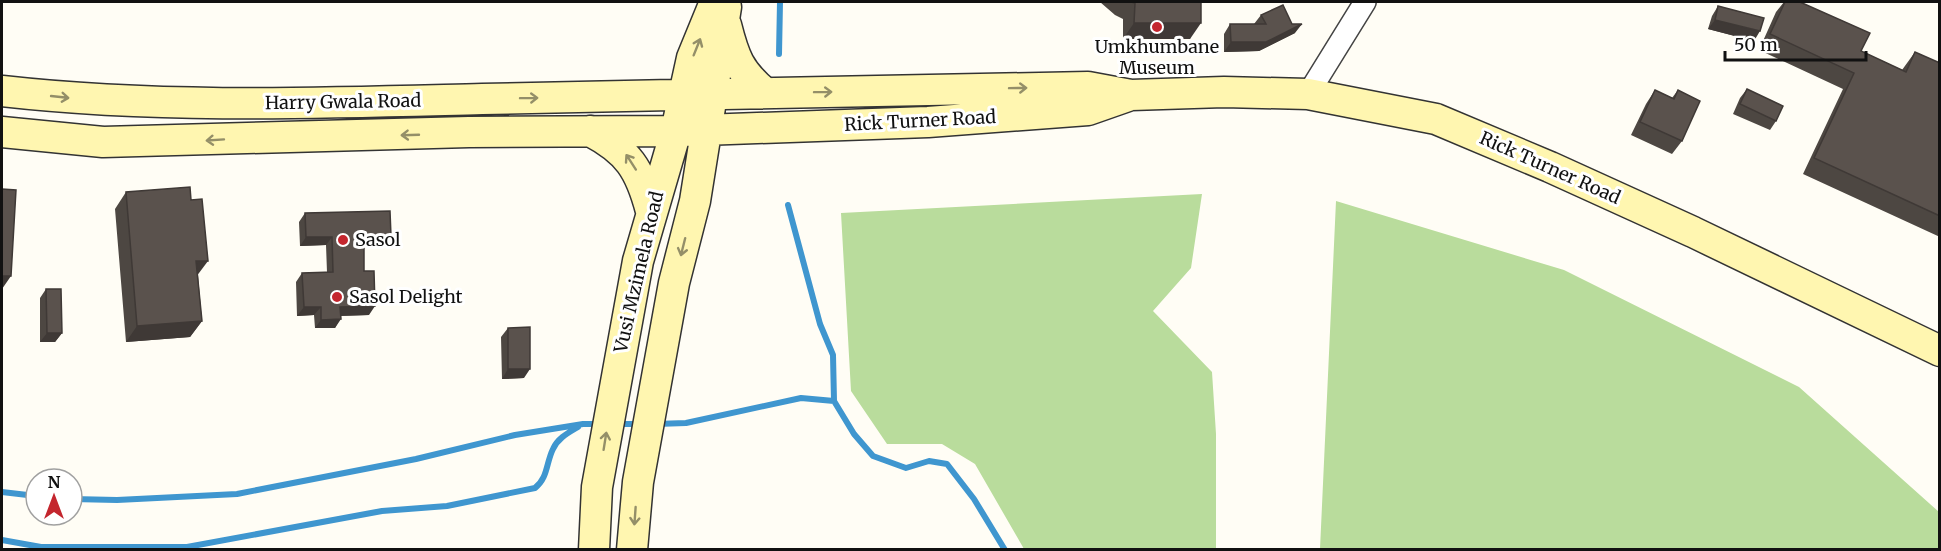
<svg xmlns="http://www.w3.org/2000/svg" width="1941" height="551" font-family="Merriweather,serif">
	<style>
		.forest { fill: #b9dc9c }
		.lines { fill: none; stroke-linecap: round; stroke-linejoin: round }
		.stream { stroke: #3f96cf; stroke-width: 6 }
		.minor-casing { stroke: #444; stroke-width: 24 }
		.secondary-casing { stroke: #333; stroke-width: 33 }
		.minor { stroke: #fff; stroke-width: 21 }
		.secondary { stroke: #fff6b0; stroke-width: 30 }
		.wall { fill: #4d4742 }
		.shaded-wall { fill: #3f3936 }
		.building { fill: #5a524d; stroke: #3f3936; stroke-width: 1.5 }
		.oneway { stroke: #948f68 }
		.poi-dot { fill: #c4262e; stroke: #fff; stroke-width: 2 }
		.labels { text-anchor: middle; stroke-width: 6; stroke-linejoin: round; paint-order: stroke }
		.poi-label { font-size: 18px; fill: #111; stroke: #fff; text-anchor: start }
		.street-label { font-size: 18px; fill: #111; stroke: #fff }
	</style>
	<rect width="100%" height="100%" fill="#fffdf5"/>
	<path class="forest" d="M1202,194L1191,268L1153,311L1212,372L1216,434V549H1024L975,464L942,444H887L851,391L841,213Z
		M1336,201L1564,270L1799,387L1939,512V549H1320Z"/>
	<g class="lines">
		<path class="stream" d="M779,54L780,2
			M788,205L820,324L833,355L834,401
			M617,424H640
			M656,424L686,423L801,398L834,401L854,434L873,456L906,468L929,461L947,464L974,499L1005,550
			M2,492L36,496
			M72,499L117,500L237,494L416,459L515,435L583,424H601
			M2,540L41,547H187L382,511L447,506L535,488C548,478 546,463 553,449C558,438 568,433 578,427"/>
		<g class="minor-casing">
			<path id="minor" d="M1308,94L1365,2"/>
		</g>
		<g class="secondary-casing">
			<path id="secondary" d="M726,25C734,57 739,71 765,93
				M2,91C161,109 321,103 482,99C684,95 886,90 1088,87L1131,95L1224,92L1308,94L1436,119L1550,167L1693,232L1940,351
				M590,131C628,151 640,169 651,211
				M2,132L103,142L469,132L676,131L928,122L1088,110L1128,96
				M594,550L597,487L638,261L676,131L692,58L715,2
				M632,550L638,482L674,283L695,201L726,7"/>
		</g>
		<use href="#minor" class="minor"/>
		<use href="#secondary" class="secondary"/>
	</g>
	<path class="wall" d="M1100,2H1201L1190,39H1123V19L1115,15Z
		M1784,2H1800L1861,51L1902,70L1915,52L1940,63V237L1803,174L1843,89L1759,50L1776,12Z
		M1718,6L1754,41L1708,29L1712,16Z
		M1261,15L1295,33L1259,51L1224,52V34L1230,24H1254Z
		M1747,89L1776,121L1770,130L1733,114L1740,98Z
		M1655,90L1672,98L1678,90L1682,141L1672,154L1631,135L1646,104Z
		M126,192L198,275L202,321L190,337L126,342L115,209Z
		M305,213L391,236L385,245H364V271L369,315L341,316L335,328H315L314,315L297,316L296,282L302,273L327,272L326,245L300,246L299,222Z
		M46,289L62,333L55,342H40V298Z
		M508,328L524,378L502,379L501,337Z"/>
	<path class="shaded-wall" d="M1715,20L1760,31L1754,41L1708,29Z
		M1134,23H1201L1190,39H1123Z
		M1302,24L1295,33L1259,51L1224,52L1231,42Z
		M391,236L385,245H358L364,237Z
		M306,237H332L326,245L300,246Z
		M196,261H208L196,277Z
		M2,276H11L2,289Z
		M375,306L369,315L334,316L340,307Z
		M304,307H321L314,315L297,316Z
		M341,319L335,328H315L321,320Z
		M202,321L190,337L126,342L137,326Z
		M47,333H62L55,342H40Z
		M508,369H530L524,378L502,379Z"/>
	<path class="building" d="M1131,2H1201V23H1134L1135,3Z
		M1785,2H1800L1870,33L1861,51L1906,72L1915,52L1940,63V216L1814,158L1854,73L1770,34Z
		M1283,5L1292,24H1302L1266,42H1231L1230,24H1266L1261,15Z
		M1718,6L1764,18L1760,31L1715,20Z
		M1747,89L1783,106L1776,121L1740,104Z
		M1655,90L1674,99L1678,90L1700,101L1682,141L1640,122Z
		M190,187L191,200L202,199L208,261H196L202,321L137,326L126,192Z
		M2,189L16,190L11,276H2Z
		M390,211L391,236L364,237V271H374L375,306L340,307L341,319L321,320V307H304L302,273L333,272L332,237H306L305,213Z
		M46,289H61L62,333H47Z
		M530,327V369H508V328Z"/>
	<defs><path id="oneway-shaft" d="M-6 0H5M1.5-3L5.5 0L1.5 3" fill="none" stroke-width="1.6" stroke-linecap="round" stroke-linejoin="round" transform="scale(1.5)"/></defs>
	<g class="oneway">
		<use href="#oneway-shaft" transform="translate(697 47) rotate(-68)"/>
		<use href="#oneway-shaft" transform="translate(1018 88) rotate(-1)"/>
		<use href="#oneway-shaft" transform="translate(823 92) rotate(-1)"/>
		<use href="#oneway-shaft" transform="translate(60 97) rotate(6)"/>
		<use href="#oneway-shaft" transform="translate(529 98) rotate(-1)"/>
		<use href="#oneway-shaft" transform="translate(410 135) rotate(178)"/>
		<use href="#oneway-shaft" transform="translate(215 140) rotate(176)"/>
		<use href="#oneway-shaft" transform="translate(631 162) rotate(-123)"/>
		<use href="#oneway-shaft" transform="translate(683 247) rotate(104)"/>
		<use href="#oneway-shaft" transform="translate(605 441) rotate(-81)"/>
		<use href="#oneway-shaft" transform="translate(635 516) rotate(94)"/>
	</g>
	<g class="poi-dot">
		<circle cx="1157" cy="27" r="6"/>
		<circle cx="343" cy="240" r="6"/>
		<circle cx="337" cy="297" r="6"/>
	</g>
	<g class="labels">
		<g class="poi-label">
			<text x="1157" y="53" text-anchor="middle">Umkhumbane<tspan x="1157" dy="21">Museum</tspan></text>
			<text x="355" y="246">Sasol</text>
			<text x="349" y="303">Sasol Delight</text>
		</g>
		<g class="street-label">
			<text transform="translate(343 102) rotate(-1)" y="6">Harry Gwala Road</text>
			<text transform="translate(920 121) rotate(-3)" y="6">Rick Turner Road</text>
			<text transform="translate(1550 168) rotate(24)" y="6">Rick Turner Road</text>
			<text transform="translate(639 272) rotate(-77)" y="6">Vusi Mzimela Road</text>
		</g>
	</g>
	<rect width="1941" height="551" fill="none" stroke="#111111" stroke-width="6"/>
	<g transform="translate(54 497)"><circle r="28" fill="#ffffff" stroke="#a0a0a0" stroke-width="1.5"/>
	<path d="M0-4.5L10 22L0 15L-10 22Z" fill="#c4262e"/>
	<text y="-9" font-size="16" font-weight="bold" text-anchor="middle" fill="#111111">N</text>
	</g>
	<path d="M1725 51v9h141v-9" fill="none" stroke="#111111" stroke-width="3"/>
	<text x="1734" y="51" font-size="18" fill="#111111" stroke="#ffffff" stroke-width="4.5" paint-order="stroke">50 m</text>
</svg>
